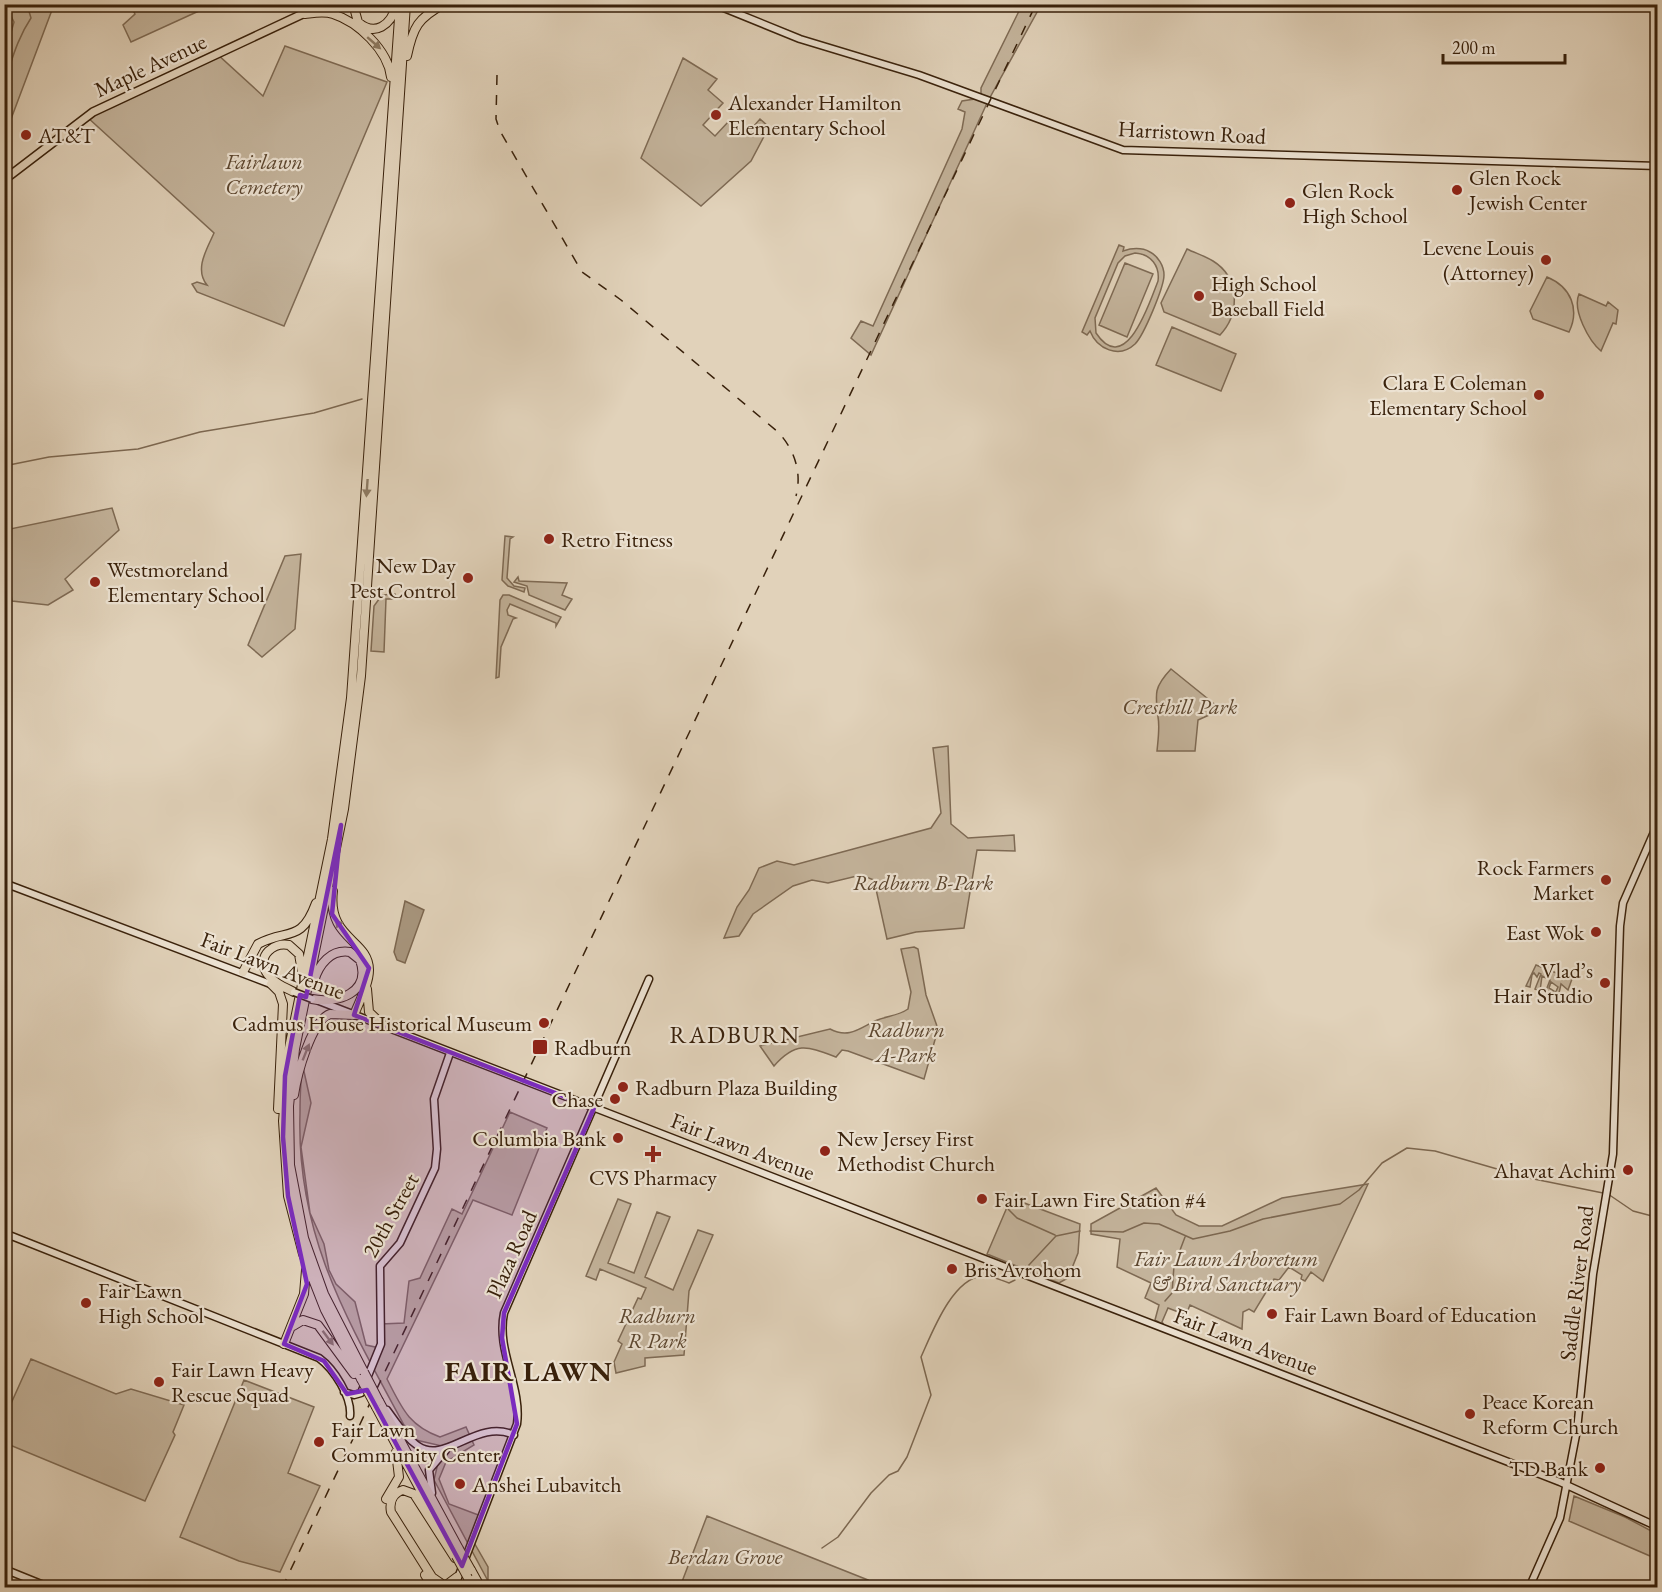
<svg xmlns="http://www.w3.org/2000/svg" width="1662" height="1592" font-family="'EB Garamond',serif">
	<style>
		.green { fill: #c4b49c; stroke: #7e6a54; stroke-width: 1.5; fill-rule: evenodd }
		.water { fill: #a8967e; stroke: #7c6750; stroke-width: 1.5 }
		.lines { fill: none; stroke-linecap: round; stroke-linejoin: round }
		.stream { stroke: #7c6750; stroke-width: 1.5 }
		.secondary-casing { stroke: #39210b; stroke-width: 9 }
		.primary-casing { stroke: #39210b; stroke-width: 10 }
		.highway-casing { stroke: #39210b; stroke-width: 10 }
		.secondary { stroke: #ece2d2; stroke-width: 6 }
		.primary { stroke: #e1d2ba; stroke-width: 7 }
		.highway { stroke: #e1d2ba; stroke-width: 8 }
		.rail { stroke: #39210b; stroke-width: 1.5; stroke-dasharray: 10 10; stroke-linecap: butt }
		.secondary-bridge-casing { stroke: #39210b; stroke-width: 9; stroke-linecap: butt }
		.highway-bridge-casing { stroke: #39210b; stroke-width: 10; stroke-linecap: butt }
		.secondary-bridge { stroke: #ece2d2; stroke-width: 6 }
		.highway-bridge { stroke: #e1d2ba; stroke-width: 8 }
		.oneway { fill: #8d7a62 }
		.marked { fill: #7b2cbf; fill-opacity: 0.2; stroke: #7b2cbf; stroke-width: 4.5; stroke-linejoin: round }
		.poi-dot { fill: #8f2418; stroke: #ece2d2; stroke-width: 2 }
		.labels { text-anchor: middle; stroke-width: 4.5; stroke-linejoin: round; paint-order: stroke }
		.street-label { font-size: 22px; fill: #39210b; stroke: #ece2d2 }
		.poi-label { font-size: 22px; fill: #39210b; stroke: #ece2d2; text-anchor: start }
		.park-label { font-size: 22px; font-style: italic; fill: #5c462f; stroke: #ece2d2 }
		.neighbourhood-label { font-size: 24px; letter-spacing: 1.5px; fill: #39210b; stroke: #ece2d2 }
		.district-label { font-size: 28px; font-weight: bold; letter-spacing: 1.5px; fill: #39210b; stroke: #ece2d2 }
	</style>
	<rect width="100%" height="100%" fill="#e1d2ba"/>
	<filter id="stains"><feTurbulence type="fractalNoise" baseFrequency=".00333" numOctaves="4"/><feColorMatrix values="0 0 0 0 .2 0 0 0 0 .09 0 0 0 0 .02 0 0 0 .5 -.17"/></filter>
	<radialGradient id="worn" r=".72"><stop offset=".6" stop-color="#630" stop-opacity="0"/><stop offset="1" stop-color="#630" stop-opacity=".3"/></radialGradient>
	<path class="green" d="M5,4L57,5L52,10L5,135V53L14,22Z
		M130,5H212L131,42L123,25L135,14Z
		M1022,5H1041L988,101L871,355L851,338L861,321L873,326L962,129L965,112L958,109L962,101L981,98V88Z
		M285,46L387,82L284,326L197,292L192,284L197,282L207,285C194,269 207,249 214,233L86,116L217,54L263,96Z
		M683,58L717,79L708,90L723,103L703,125L715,136L729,121L746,135L760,119L769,127L751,161L701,206L641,158Z
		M1119,245L1124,247L1123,251C1132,248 1141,247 1150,252C1158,256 1164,266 1164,275C1164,287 1144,335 1135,344C1119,359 1097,349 1090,331L1087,335L1082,332ZM1135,253C1151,254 1160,266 1158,281C1150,301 1126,378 1096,333L1095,318L1118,263L1125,256Z
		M1187,249C1195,253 1205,256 1213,261C1239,277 1241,313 1220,335L1164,312L1161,303Z
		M1125,263L1153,274L1127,337L1099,325Z
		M1547,277C1571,287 1580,309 1569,332L1533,319L1530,311Z
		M1579,294L1606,306L1608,302L1618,310L1616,324L1613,323L1601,351C1589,341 1572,310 1579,294Z
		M1172,327L1236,354L1221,391L1156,365Z
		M112,508L119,530L65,579L73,590L48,605L12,601L5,559V530Z
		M505,536L513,537L510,539L507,578L514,586L525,588L524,592L508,586L502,580Z
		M301,554L295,629L262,657L248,645L285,556Z
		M518,577L519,581L567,583L562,595L572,599L565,610L529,595L527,586L514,582Z
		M395,594L397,599H386L384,652L371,651L374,606L382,595Z
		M509,595L561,617L556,626V623L510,604L507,610L508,615L516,618L513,619L501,647L499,677L496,678L500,600L503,595Z
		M1171,669L1218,707L1209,715L1198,720L1195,751H1157C1158,740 1160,727 1158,717C1155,693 1154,687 1171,669Z
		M948,746L951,824L968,838L1014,835L1015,851L977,850L964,928L916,932L887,939L874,880L861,875L828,883L812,880L793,886L753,914L739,936L724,938L737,907L749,890L759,868L777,861L794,865L931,828L941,813L933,748Z
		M914,947L918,949L926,995L938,1029L924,1079L848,1051L842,1050L836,1057C807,1046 796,1041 774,1066L760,1046L830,1029C849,1039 860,1028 875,1021C886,1016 898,1016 908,1009L911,992L901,949Z
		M1536,965L1572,979L1568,990L1561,984L1558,998L1554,996L1558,987L1551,982L1549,988L1554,991L1553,996L1545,993L1550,980L1542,976L1540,991L1535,989L1541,974L1539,973L1537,977L1534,973L1532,975L1530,987L1526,986Z
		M303,1067L311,1103L301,1147L310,1213L324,1244L329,1270L336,1284L355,1302L366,1345L380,1348L381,1324L404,1323L409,1281L420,1278L452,1209L462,1214L510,1112L547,1128L512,1215L473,1200L387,1379C402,1408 408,1425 440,1437L466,1427L474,1445L446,1462L439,1479L449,1504L481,1516L472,1539L488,1567V1581L434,1480L442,1446L416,1440L404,1425C348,1321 296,1236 300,1113C300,1098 300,1082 303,1067Z
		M1368,1184L1323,1281L1311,1272L1305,1281L1301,1279L1302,1275L1289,1267L1279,1280L1274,1279L1254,1312L1249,1309L1243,1312L1242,1329L1190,1305L1186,1315L1168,1308L1162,1322L1164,1325L1155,1320L1159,1305L1145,1298L1151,1283L1117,1267L1120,1239L1091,1234V1224L1156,1188L1176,1215L1199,1226H1222L1282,1198Z
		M1011,1198L1080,1224L1078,1253L1068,1278L1059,1283L987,1254Z
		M618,1199L631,1204L608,1263L634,1273L657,1212L670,1217L645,1277L673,1290L698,1230L713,1235L689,1291L684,1355L645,1358V1366L616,1373L614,1362L622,1344L618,1341L638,1298L641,1299L646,1288L600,1269L596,1280L586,1276Z
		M31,1359L116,1394L131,1389L184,1405L173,1432L175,1435L145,1501L5,1443V1417Z
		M244,1380L314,1407L288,1473L320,1486L280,1572L239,1561L180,1537Z
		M1574,1496L1625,1517L1657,1534V1559L1569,1521Z
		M707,1516L868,1580L865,1587H680Z"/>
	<path class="water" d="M405,901L424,910L405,963L397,960L394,952Z"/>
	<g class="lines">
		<path class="stream" d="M4,83C12,60 17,39 31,18L28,8L31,4
			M4,466L49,457L138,449L200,432L314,413L362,399
			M1517,1173L1529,1178L1603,1193
			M1608,1194L1633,1211L1652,1216
			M1011,1200L1008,1209L1017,1218L1055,1235
			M1090,1231L1123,1232L1144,1223L1159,1224L1193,1239L1230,1231L1263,1219L1340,1204L1359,1190L1382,1163L1407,1148L1435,1151L1504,1171
			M1028,1266L1056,1236L1080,1231
			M1165,1301L1172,1293L1174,1266L1185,1237
			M822,1548L838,1537L871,1493L889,1475L898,1471L907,1457L931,1395L921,1357C932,1333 952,1279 982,1276C992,1275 1000,1280 1009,1283L1015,1280"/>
		<g class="secondary-casing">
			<path id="secondary" d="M714,4L800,39L919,75L1123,150L1658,166
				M4,883L273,985
				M319,1001L1560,1482L1658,1527
				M4,1233L319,1358C334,1369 352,1397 350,1416
				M344,1392L354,1395L361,1393L381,1344L380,1266L400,1243L435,1168L437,1149L434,1099L450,1053
				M387,1410C396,1422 405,1437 418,1446C445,1465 477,1418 514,1435
				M432,1493L429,1470L446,1450
				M4,1569L51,1588
				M454,1588L517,1424C522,1386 496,1351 504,1313L649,979
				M1529,1588L1560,1518L1577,1430L1593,1274L1613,1154L1620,926L1623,903L1658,823"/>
		</g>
		<g class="primary-casing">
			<path id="primary" d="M4,180L93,112L324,4"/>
		</g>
		<g class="highway-casing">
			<path id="highway" d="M353,4L358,22C375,37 391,25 396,6
				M305,14C314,13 324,11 333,14C358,22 388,50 391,77
				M407,56C413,27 418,18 444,4
				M243,972L258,944C287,928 301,944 316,903
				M271,984L279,992L283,1004L278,1109
				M367,989L369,1012L386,1028
				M294,992C284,987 272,982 266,972C257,955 274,942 289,945L299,954L302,972
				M312,999C337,1004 372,993 360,960L350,952C331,949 319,964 314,981
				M294,1095C297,1075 311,1021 330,1014L354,1015C359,1002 369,984 369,970C369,939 327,940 333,891
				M293,1326L303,1320L318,1325L354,1374
				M284,1344L304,1294L306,1270
				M364,1372L324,1294L304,1238L290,1165L289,1106L295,1049L344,809L361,676L406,4
				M361,1379L325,1310L303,1254L288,1196L283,1121L289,1048L332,839L351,698L400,4
				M379,1401L459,1549
				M376,1407L439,1525
				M386,1499L399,1477L396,1452
				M455,1558L414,1494L403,1490C393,1493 389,1502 391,1512L432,1577L445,1586L457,1577
				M471,1570L481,1588
				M425,1575L433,1588
				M468,1578L473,1588"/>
		</g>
		<use href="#secondary" class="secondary"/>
		<use href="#primary" class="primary"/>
		<use href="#highway" class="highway"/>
		<path class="rail" d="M497,75L496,119L500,131L582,272L621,300L778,432C795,450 802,473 796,496
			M282,1588L1036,4"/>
		<g class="secondary-bridge-casing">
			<path id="secondary-bridge" d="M294,992L312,999"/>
		</g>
		<g class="highway-bridge-casing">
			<path id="highway-bridge" d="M364,1372L379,1401
				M361,1379L376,1407
				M459,1549L471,1570
				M456,1556L468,1578"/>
		</g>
		<use href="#secondary-bridge" class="secondary-bridge"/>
		<use href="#highway-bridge" class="highway-bridge"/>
	</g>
	<defs><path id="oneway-solid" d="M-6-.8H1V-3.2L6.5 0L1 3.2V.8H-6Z" transform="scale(1.5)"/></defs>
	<g class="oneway">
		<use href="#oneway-solid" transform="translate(374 43) rotate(41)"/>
		<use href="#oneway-solid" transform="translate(367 488) rotate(94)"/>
		<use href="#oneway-solid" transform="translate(341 927) rotate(-128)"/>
		<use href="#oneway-solid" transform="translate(306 1052) rotate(-68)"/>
		<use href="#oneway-solid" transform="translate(328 1338) rotate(53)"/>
	</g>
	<path class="marked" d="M341,825L332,914L369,968L354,1015L594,1108L504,1313L502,1338L517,1424L462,1566L367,1390L347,1394L324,1361L284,1344L307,1284L288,1196L283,1137L285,1076L300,995L306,997Z"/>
	<g class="poi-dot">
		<circle cx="716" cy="115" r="6"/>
		<circle cx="26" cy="135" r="6"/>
		<circle cx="1457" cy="190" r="6"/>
		<circle cx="1290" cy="203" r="6"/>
		<circle cx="1546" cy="260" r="6"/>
		<circle cx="1199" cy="296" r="6"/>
		<circle cx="1539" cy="395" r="6"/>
		<circle cx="549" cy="539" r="6"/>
		<circle cx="468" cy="578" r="6"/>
		<circle cx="95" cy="582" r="6"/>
		<circle cx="1606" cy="880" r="6"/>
		<circle cx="1596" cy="932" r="6"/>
		<circle cx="1605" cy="983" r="6"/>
		<circle cx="544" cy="1023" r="6"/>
		<rect x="532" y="1039" width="16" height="16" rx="3"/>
		<circle cx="623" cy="1087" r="6"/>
		<circle cx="615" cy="1099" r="6"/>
		<circle cx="618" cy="1138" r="6"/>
		<circle cx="825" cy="1151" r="6"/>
		<path d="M650 1145h6v6h6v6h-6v6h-6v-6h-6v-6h6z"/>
		<circle cx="1628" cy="1170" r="6"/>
		<circle cx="982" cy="1199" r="6"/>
		<circle cx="952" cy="1269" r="6"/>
		<circle cx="86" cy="1303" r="6"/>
		<circle cx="1272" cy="1314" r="6"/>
		<circle cx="159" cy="1382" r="6"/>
		<circle cx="1470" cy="1414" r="6"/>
		<circle cx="319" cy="1442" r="6"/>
		<circle cx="1600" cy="1468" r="6"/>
		<circle cx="460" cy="1484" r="6"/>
	</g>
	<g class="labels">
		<g class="street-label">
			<text transform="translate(150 65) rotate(-25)" y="8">Maple Avenue</text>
			<text transform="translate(1192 132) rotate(3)" y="8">Harristown Road</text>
			<text transform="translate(273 965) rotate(21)" y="8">Fair Lawn Avenue</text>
			<text transform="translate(743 1146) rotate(21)" y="8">Fair Lawn Avenue</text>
			<text transform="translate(390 1215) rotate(-61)" y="8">20th Street</text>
			<text transform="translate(511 1254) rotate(-66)" y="8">Plaza Road</text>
			<text transform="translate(1576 1283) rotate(-83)" y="8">Saddle River Road</text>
			<text transform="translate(1246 1341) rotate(21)" y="8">Fair Lawn Avenue</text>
		</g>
		<g class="poi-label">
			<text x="728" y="110">Alexander Hamilton<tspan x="728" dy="25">Elementary School</tspan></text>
			<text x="38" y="143">AT&amp;T</text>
			<text x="1469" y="185">Glen Rock<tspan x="1469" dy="25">Jewish Center</tspan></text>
			<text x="1302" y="198">Glen Rock<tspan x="1302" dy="25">High School</tspan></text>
			<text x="1534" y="255" text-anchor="end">Levene Louis<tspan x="1534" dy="25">(Attorney)</tspan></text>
			<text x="1211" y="291">High School<tspan x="1211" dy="25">Baseball Field</tspan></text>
			<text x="1527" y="390" text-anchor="end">Clara E Coleman<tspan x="1527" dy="25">Elementary School</tspan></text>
			<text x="561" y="547">Retro Fitness</text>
			<text x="456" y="573" text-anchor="end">New Day<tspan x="456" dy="25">Pest Control</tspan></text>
			<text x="107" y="577">Westmoreland<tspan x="107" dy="25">Elementary School</tspan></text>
			<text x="1594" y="875" text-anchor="end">Rock Farmers<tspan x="1594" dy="25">Market</tspan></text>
			<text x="1584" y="940" text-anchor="end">East Wok</text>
			<text x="1593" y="978" text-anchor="end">Vlad’s<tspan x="1593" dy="25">Hair Studio</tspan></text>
			<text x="532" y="1031" text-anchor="end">Cadmus House Historical Museum</text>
			<text x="554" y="1055">Radburn</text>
			<text x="635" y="1095">Radburn Plaza Building</text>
			<text x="603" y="1107" text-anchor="end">Chase</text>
			<text x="606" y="1146" text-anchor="end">Columbia Bank</text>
			<text x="837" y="1146">New Jersey First<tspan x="837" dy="25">Methodist Church</tspan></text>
			<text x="1616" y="1178" text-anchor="end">Ahavat Achim</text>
			<text x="653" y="1185" text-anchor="middle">CVS Pharmacy</text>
			<text x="994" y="1207">Fair Lawn Fire Station #4</text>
			<text x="964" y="1277">Bris Avrohom</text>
			<text x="98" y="1298">Fair Lawn<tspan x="98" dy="25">High School</tspan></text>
			<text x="1284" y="1322">Fair Lawn Board of Education</text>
			<text x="171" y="1377">Fair Lawn Heavy<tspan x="171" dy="25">Rescue Squad</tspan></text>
			<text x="1482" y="1409">Peace Korean<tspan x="1482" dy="25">Reform Church</tspan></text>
			<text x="331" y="1437">Fair Lawn<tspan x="331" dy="25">Community Center</tspan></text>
			<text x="1588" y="1476" text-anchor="end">TD Bank</text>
			<text x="472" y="1492">Anshei Lubavitch</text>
		</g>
		<g class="park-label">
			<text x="264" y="169">Fairlawn<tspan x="264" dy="25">Cemetery</tspan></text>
			<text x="1180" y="714">Cresthill Park</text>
			<text x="923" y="890">Radburn B-Park</text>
			<text x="906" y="1037">Radburn<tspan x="906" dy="25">A-Park</tspan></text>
			<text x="1226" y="1266">Fair Lawn Arboretum<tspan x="1226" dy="25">&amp; Bird Sanctuary</tspan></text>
			<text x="657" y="1323">Radburn<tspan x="657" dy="25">R Park</tspan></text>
			<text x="725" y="1564">Berdan Grove</text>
		</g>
		<g class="neighbourhood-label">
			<text x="735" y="1043">RADBURN</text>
		</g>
		<g class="district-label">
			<text x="529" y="1381">FAIR LAWN</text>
		</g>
	</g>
	<rect width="1662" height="1592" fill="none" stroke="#e1d2ba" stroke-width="24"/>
	<rect x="6" y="6" width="1650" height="1580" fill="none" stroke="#39210b" stroke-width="3"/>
	<rect x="12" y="12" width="1638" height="1568" fill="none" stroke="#39210b" stroke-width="1.5"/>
	<path d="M1443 54v9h122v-9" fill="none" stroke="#39210b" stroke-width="3"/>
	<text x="1452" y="54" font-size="18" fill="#39210b" stroke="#ece2d2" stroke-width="4.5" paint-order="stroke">200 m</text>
	<rect width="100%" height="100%" filter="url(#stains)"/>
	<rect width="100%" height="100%" fill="url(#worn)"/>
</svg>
